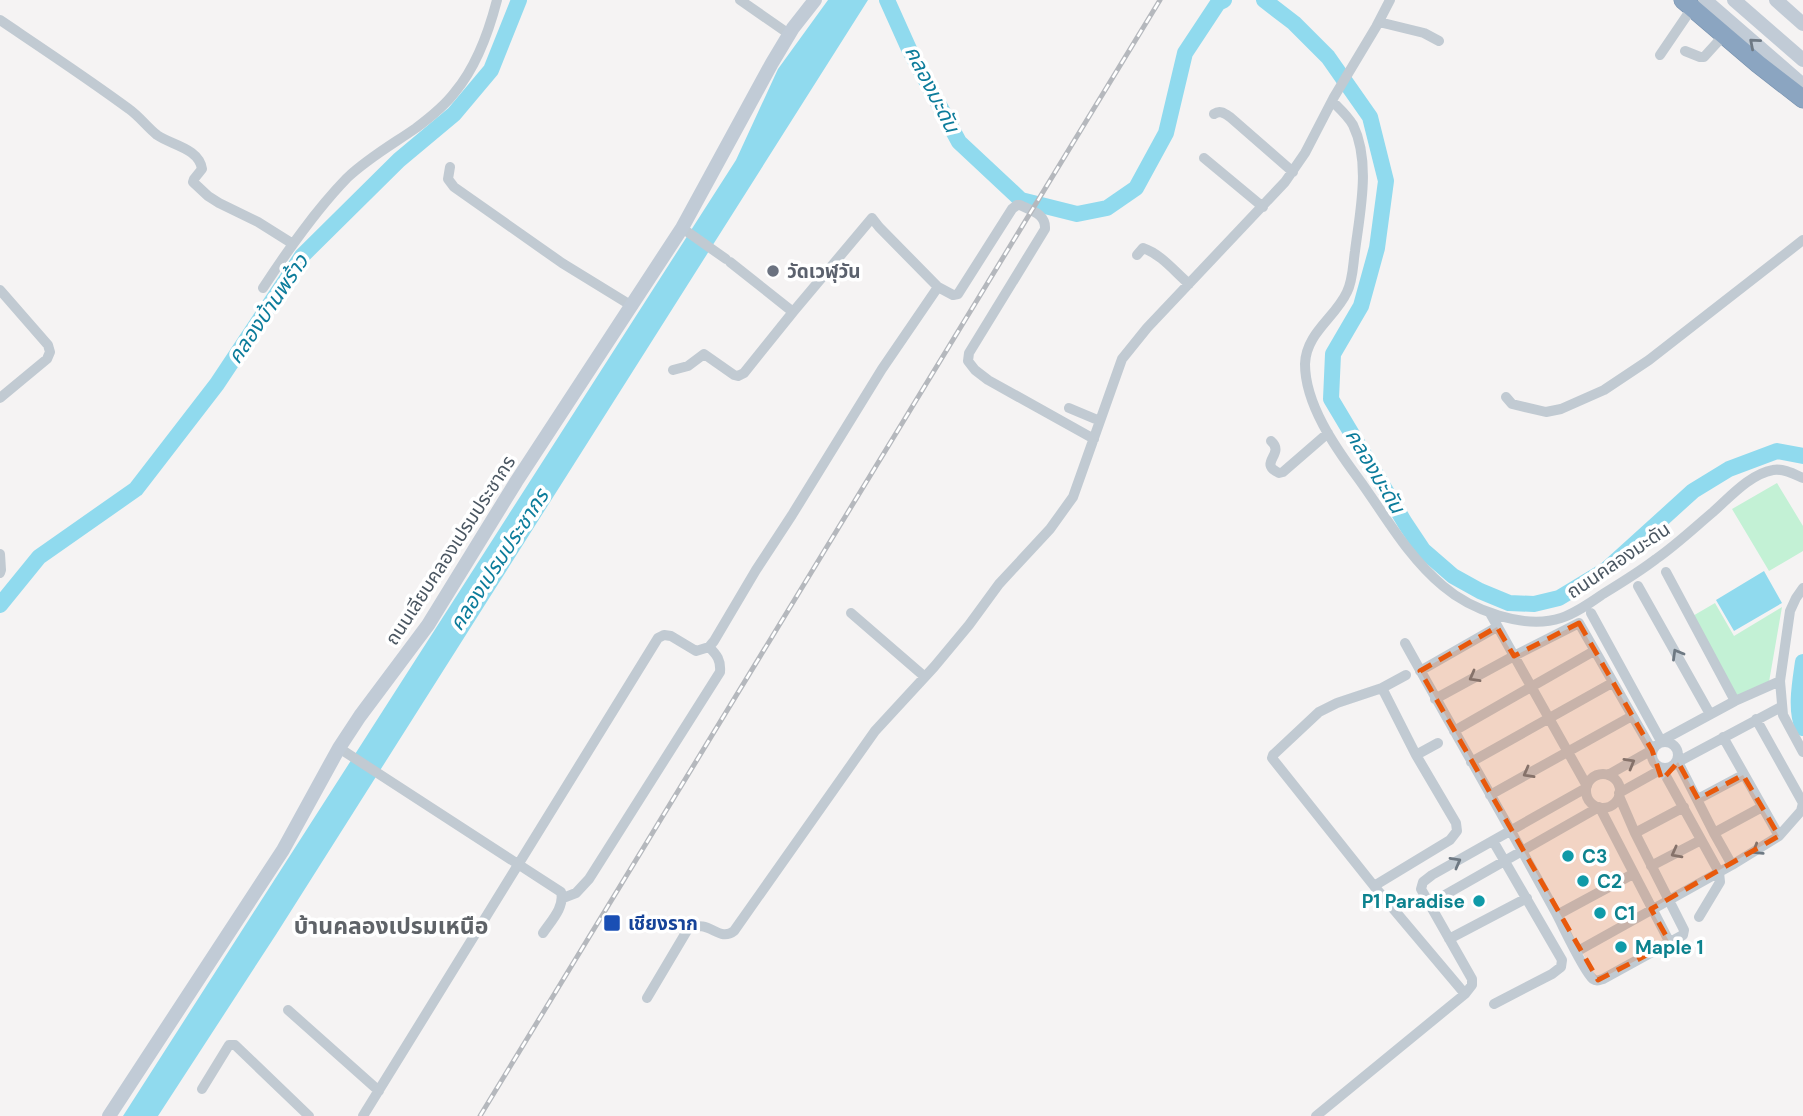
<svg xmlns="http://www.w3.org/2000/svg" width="1803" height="1116" font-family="'DM Sans','Noto Sans Thai',sans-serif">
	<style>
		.green { fill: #c3f1d5 }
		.water { fill: #90daee }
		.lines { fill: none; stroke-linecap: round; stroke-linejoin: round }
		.river { stroke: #90daee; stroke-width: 16 }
		.highway-casing { stroke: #7690ad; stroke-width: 19 }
		.street { stroke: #c1cad2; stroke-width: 10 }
		.secondary { stroke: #c1cbd6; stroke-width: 14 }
		.highway { stroke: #8ba5c1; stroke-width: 18 }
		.rail-casing { stroke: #b5b8bd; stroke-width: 5 }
		.rail { stroke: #fff; stroke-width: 2.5; stroke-dasharray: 8; stroke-linecap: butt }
		.oneway { stroke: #6e7984 }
		.oneway2 { stroke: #6e7983 }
		.marked { fill: #e8590c; fill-opacity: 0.2; stroke: #e8590c; stroke-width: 5; stroke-dasharray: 14 9; stroke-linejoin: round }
		.worship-dot { fill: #6b7280; stroke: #fff; stroke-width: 2.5 }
		.culture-dot { fill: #0f9aa8; stroke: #fff; stroke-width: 2.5 }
		.transit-dot { fill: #1a4fb4; stroke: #fff; stroke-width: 2.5 }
		.labels { text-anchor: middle; stroke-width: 7; stroke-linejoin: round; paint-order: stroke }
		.worship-label { font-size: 19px; font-weight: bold; fill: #5b616d; stroke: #fff; text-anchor: start }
		.street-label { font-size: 19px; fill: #4a5661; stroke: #fff }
		.culture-label { font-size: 19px; font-weight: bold; fill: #0d838f; stroke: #fff; text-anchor: start }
		.transit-label { font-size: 19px; font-weight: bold; fill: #164399; stroke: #fff; text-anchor: start }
		.water-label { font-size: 21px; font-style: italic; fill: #0c7c9b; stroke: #fff }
		.quarter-label { font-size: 23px; font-weight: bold; fill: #5f6368; stroke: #fff }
	</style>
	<rect width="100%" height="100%" fill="#f5f3f3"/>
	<path class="green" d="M1777,483L1803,526V551L1769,571L1732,509Z
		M1715,603L1734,636L1782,607L1769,682L1734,697L1691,617Z"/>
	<path class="water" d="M828,0H868L277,933L158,1116H123L736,160L778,69Z
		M1764,571L1782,603L1734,631L1716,600Z"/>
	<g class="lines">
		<path class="river" d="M887,0L909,49L959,142L1021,200L1077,214L1107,208L1136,188L1166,133L1185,53L1218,3L1224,0
			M1264,0L1294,23L1328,57L1370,117L1386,181L1377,248L1361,306L1333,354L1331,399L1405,523L1423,550L1453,576L1480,591L1509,603L1534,604L1559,598L1607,569L1693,491L1729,469L1777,451L1803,456
			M0,605L39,557L136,489L217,384L302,256L399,160L454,114L491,70L519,0
			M1803,662C1800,683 1795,709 1803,728"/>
		<g class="highway-casing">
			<path id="highway" d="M1683,0L1758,64L1803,99"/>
		</g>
		<path class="street" d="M740,0L789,34
			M0,20C43,49 87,78 129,109C139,116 147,127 157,135C171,145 199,148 202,169L194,179L193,182L208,196L219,203L258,222L293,244
			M1379,22L1424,33L1439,41
			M1685,51L1700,57H1704L1724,35
			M1660,55L1692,8
			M1332,101C1340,109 1348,116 1353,125C1371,162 1360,212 1355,251C1353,264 1353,280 1347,292C1335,318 1306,333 1305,364C1305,404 1335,447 1358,478C1385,515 1407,556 1443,586C1471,610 1524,630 1561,618C1576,613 1590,603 1603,594C1621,583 1639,572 1656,559C1676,545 1694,528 1713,512C1730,497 1750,474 1773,470C1783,468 1794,474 1803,478
			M1214,114C1220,110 1224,113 1230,117L1293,172
			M1204,158L1263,207
			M450,167L448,179L454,187L562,263L632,306
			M682,228L726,259
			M1137,255L1143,248C1161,254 1175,272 1189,284
			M730,262L793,312L872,218L879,227L938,287L953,295L958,294L1012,209L1017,205H1020C1032,211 1046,214 1045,229L969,353L968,361L975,370L988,380L1094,439
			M263,288C288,250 315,211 347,178C368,158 393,144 416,128C428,119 446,104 455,92C476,67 489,31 497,0
			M0,290L48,345L50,352L47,359L0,398
			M673,370L688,366L704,354L734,375L738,376L744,373L793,312
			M1506,397L1512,404L1546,412L1561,409L1604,390L1649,360L1803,240
			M1069,408L1100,421
			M1271,441C1286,454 1257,463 1279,473L1283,472L1328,433
			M0,554L1,570L0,573
			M1666,572L1735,701
			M1638,586L1710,714
			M1803,588L1796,598L1790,611L1780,681L1783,715L1803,752
			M851,613L925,677
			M1490,613L1587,786
			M1591,613L1661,741L1735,701L1780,681
			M1405,643C1455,733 1507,822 1556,913C1563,926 1584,972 1593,979C1597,982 1598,980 1603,979L1683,935L1684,930L1635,833L1619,796
			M1420,671L1497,627
			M1382,688L1406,675
			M1435,699L1514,656L1579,623L1652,750L1608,775
			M1454,731L1594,651
			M1723,737L1779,836
			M1652 755a13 13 0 1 1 26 0a13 13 0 1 1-26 0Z
			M339,748L561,892C565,907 551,921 543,933
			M1416,755L1382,688L1337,703L1319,712L1273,755L1272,758L1374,886L1450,840L1457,831L1456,823L1416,755L1438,743
			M1471,762L1612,683
			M1586 791a17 17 0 1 1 34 0a17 17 0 1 1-34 0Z
			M1619,793L1662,769L1719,872L1720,882L1699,917
			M1490,795L1632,716
			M1698,799L1743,775
			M1600,808L1670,943
			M1635,833L1684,807
			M1714,833L1762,807
			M1493,841L1562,960L1561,967L1552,974L1494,1004
			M1732,865L1714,833L1678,762L1781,707
			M1651,866L1701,840
			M1374,886L1465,994
			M563,898L576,893L589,879L720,672C721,660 717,655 709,647
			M1429,904L1599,807
			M1557,915L1633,874
			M1449,939L1527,898
			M1576,952L1732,865L1779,836L1801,811L1803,803L1756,719
			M647,998L688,929C710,918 718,943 734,931L875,731L934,667L969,625L999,584L1050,529L1073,497L1122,359L1147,328L1285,182L1305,153L1334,97L1376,27L1390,0
			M288,1010L379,1091
			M202,1089L229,1045H235L309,1116
			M363,1116L658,638L664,635L671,636L696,651L709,647L714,641L756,570L792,515L882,369L938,287
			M1316,1116L1465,994L1472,985V979L1421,889L1423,882L1432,875L1586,788"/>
		<path class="secondary" d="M1705,0L1803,85
			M1734,0L1803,60
			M1776,0L1803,24
			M109,1116L283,850L339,748L360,716L428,625L516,482L682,228L772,63L793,28L815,0"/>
		<use href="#highway" class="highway"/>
		<g class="rail-casing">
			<path id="rail" d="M480,1116L1160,0"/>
		</g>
		<use href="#rail" class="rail"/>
	</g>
	<defs><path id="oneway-chevron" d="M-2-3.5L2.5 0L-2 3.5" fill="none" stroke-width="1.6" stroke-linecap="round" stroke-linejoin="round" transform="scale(1.75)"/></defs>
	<use class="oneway" href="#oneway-chevron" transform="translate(1754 43) rotate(-139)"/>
	<g class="oneway2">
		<use href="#oneway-chevron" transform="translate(1677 654) rotate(-120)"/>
		<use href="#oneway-chevron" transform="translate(1474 677) rotate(151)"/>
		<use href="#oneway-chevron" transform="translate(1630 763) rotate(-30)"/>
		<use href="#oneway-chevron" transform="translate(1528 773) rotate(151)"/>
		<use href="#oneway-chevron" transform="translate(1757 850) rotate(148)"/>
		<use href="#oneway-chevron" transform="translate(1676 853) rotate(152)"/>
		<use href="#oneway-chevron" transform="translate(1456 862) rotate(-29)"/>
	</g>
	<path class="marked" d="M1579,623L1652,750L1662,780L1678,762L1698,799L1743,775L1779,836L1651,909L1670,943L1598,980L1420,671L1497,627L1514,656Z"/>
	<circle class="worship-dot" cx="773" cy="271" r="7"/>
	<g class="culture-dot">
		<circle cx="1568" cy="856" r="7"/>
		<circle cx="1583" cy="881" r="7"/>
		<circle cx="1479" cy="901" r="7"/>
		<circle cx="1600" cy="913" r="7"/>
		<circle cx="1621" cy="947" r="7"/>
	</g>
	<rect class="transit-dot" x="603" y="914" width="18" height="18" rx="3.5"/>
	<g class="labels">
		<g class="worship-label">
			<text x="787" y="278">วัดเวฬุวัน</text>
		</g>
		<g class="street-label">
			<text transform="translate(450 550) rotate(-57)" y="7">ถนนเลียบคลองเปรมประชากร</text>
			<text transform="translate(1618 560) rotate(-34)" y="7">ถนนคลองมะดัน</text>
		</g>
		<g class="culture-label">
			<text x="1582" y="863">C3</text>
			<text x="1597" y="888">C2</text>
			<text x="1465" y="908" text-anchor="end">P1 Paradise</text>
			<text x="1614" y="920">C1</text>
			<text x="1635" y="954">Maple 1</text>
		</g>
		<g class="transit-label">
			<text x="628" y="930">เชียงราก</text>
		</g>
		<g class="water-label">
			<text transform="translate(932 89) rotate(63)" y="7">คลองมะดัน</text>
			<text transform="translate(268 309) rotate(-56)" y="7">คลองบ้านพร้าว</text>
			<text transform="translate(1375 471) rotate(59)" y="7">คลองมะดัน</text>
			<text transform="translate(499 560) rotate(-57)" y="7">คลองเปรมประชากร</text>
		</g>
		<g class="quarter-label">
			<text x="391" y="934">บ้านคลองเปรมเหนือ</text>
		</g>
	</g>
</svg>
